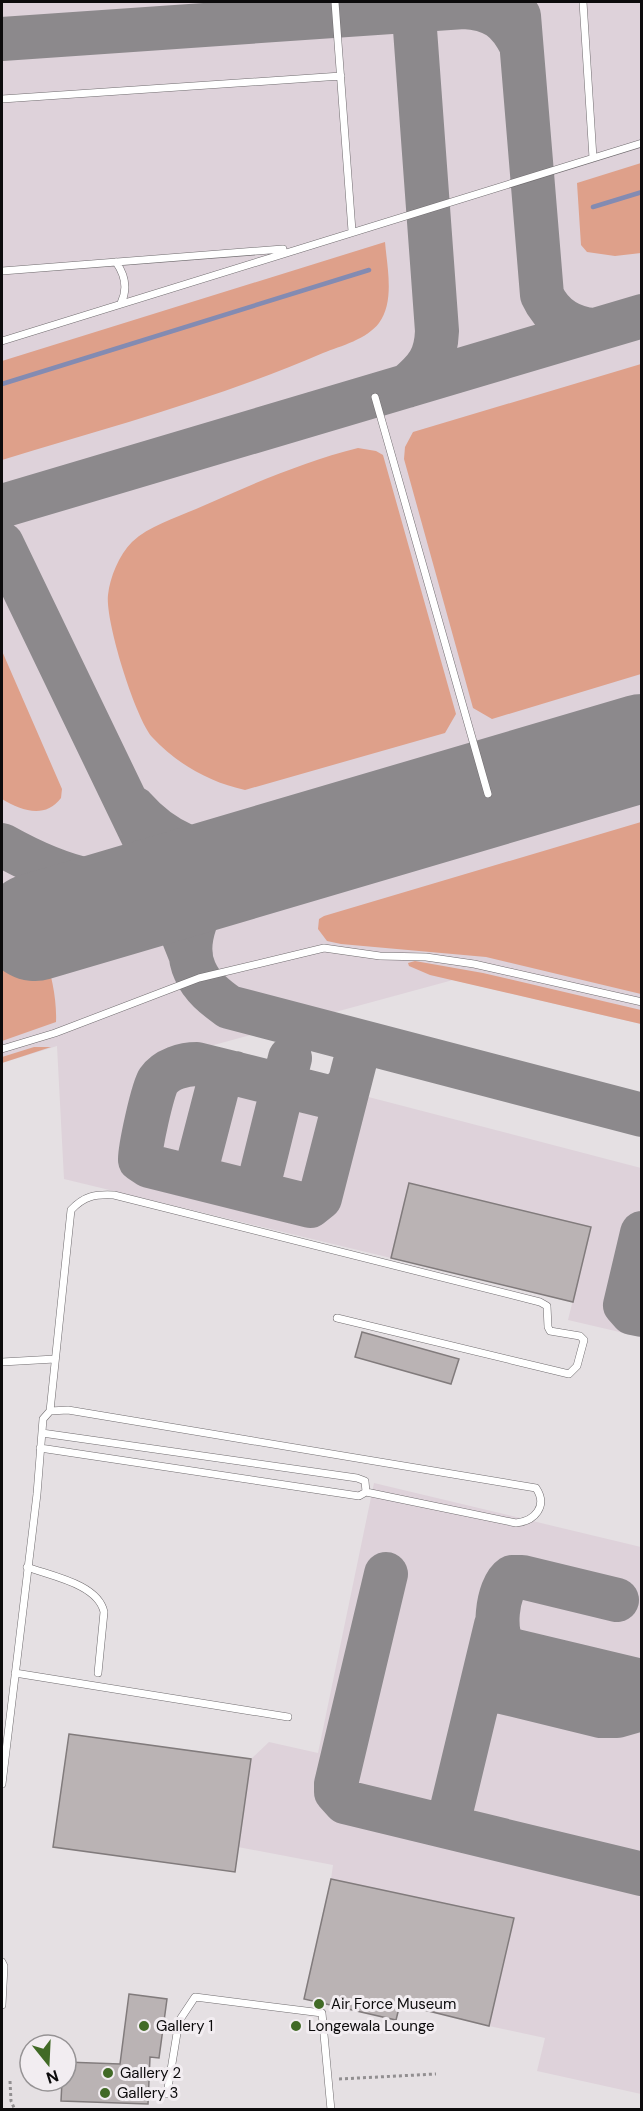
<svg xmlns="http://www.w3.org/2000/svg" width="643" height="2111" font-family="'DM Sans',sans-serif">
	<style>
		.built { fill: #ded2da }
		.green { fill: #dea08a }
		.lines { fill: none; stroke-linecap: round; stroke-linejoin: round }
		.stream { stroke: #838bb2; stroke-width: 4.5 }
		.taxiway { stroke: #8c898c; stroke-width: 44 }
		.runway { stroke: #8c898c; stroke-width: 108 }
		.building { fill: #bab3b4; stroke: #817b7c; stroke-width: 1.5 }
		.service-casing { stroke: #706c6f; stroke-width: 8 }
		.path { stroke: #928f91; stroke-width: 3; stroke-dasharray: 3 3; stroke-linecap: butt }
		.service { stroke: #fff; stroke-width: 7 }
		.poi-dot { fill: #416a26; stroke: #f2edf1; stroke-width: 2 }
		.labels { text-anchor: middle; stroke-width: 6; stroke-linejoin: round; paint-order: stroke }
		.poi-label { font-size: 15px; fill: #0c0b0c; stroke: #f2edf1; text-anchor: start }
	</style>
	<rect width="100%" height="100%" fill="#e5e0e3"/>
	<path class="built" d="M2,2H641V1024L453,980L192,1051L641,1168V1337L568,1320L591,1227L409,1183L391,1258L64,1179L57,1046L2,1063Z
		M374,1483L641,1547V2094L537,2071L545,2038L489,2026L513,1918L331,1879L333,1865L238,1847L251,1759L269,1742L318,1753Z"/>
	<path class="green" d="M641,163V253L615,256L587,252L581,245L577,183Z
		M385,242C387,267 395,301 379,323C367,339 341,346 323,353C219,398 110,427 2,460V361Z
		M641,364V674L492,719L473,708L404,459L405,447L413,432Z
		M358,448L376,451L383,455L456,714L445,733L245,790C209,782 177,764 152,737C135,717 105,621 108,595C110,577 119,555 132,542C149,526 175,518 196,509C248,486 302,462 358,448Z
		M2,651L62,789L61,798C45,819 22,811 2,799Z
		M641,822V994L486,957L341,944L327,941L318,929L319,919L324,916Z
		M23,889C36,931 58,978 56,1022L2,1041V891L6,893Z
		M415,961L483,973L641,1010V1024L430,975L409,966L408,963Z
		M34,1047H51L2,1063V1057Z"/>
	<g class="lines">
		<path class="stream" d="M593,207L642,192
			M2,384L369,270"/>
		<path class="taxiway" d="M519,16L542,295C552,317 570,328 594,330
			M2,39L464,7C494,9 508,19 521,45
			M407,386C427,369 436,358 437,331L413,2
			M2,506L642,316
			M2,544L145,841L191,956
			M134,808C169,848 216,862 268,856
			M2,845C68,882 111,891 187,881
			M271,857C254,864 236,870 222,882C199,901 182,943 195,971C202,987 215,997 229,1007L642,1115
			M346,1087L341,1094L329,1097L197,1064C184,1064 166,1069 158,1081C153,1088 139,1151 140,1160L149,1166L310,1206L320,1198L357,1054L368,1045
			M208,1180L199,1174L198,1163L219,1082L225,1074L235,1073
			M245,1190H251L259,1183L290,1058
			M642,1233L625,1305L632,1313L642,1315
			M386,1574L336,1784V1792L345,1802L642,1874
			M617,1600L522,1577H512C497,1587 491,1638 507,1649L642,1681
			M496,1654L487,1663L489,1681L498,1691L601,1716H617L642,1709
			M457,1829L452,1826L450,1816L496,1625"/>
		<path class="runway" d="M35,927L642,748"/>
	</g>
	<path class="building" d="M409,1183L591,1227L573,1302L391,1258Z
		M362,1332L459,1359L451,1384L355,1357Z
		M69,1734L251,1759L235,1872L53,1847Z
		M331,1879L514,1918L489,2026L400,2004L396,2020L304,1999Z
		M129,1994L167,1999L159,2058L150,2057L148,2104L61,2101L62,2081H66V2062L120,2064Z"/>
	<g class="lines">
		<g class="service-casing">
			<path id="service" d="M335,2L352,231
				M583,2L593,158
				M2,99L341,76
				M116,262C125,275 128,289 121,303
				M2,271L283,249
				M2,341L642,143
				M375,397L488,794
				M2,1049L55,1033L199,978L324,948L380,956L426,957L474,964L642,1002
				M2,1362L55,1359
				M50,1411L71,1210C84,1196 95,1194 114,1195L540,1302L547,1306L548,1327L550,1331L580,1336L584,1340L577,1366L569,1374L337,1318
				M40,1448L359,1496L366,1492L365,1481L357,1478L42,1433
				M27,1567C51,1576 98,1584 104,1612L98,1673
				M15,1673L288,1717
				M2,1784L37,1494L43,1419L50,1411L68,1410L536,1488C548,1506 535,1521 516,1523L366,1492
				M2,1962L4,1966L2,2005
				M167,2094L179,2021L195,1997L322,2013L331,2110"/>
		</g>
		<path class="path" d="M339,2079L436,2074
			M10,2081L11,2101L15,2110"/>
		<use href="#service" class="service"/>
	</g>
	<g class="poi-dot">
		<circle cx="319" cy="2004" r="6"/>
		<circle cx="144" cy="2026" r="6"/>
		<circle cx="296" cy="2026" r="6"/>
		<circle cx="108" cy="2073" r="6"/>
		<circle cx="105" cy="2093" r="6"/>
	</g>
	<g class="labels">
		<g class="poi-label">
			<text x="331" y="2009">Air Force Museum</text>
			<text x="156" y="2031">Gallery 1</text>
			<text x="308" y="2031">Longewala Lounge</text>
			<text x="120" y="2078">Gallery 2</text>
			<text x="117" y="2098">Gallery 3</text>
		</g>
	</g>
	<rect width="643" height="2111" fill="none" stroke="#0c0b0c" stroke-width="6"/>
	<g transform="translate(48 2063) rotate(162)"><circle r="28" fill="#f2edf1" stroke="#969395" stroke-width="1.5"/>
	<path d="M0-4.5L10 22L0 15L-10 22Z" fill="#416a26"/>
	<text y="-9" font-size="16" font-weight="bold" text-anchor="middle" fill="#0c0b0c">N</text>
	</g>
</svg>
